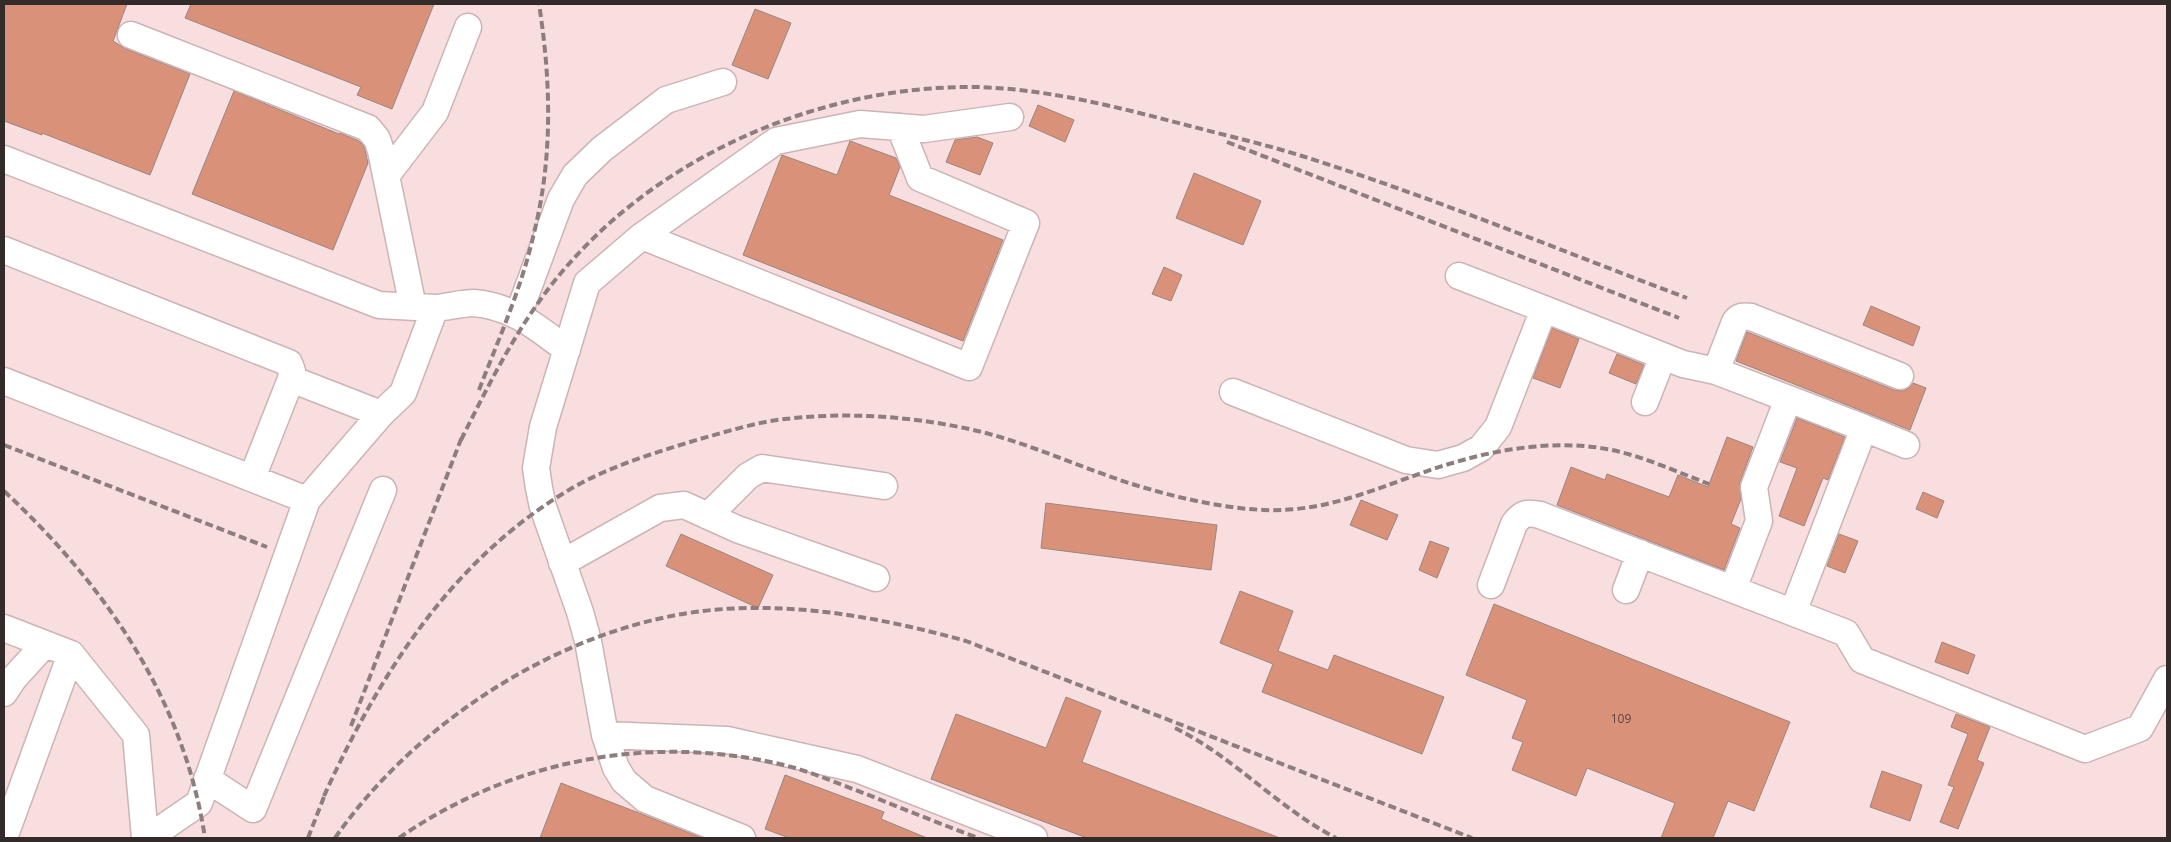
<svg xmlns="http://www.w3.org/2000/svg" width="2171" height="842" font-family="'Open Sans',sans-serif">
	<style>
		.building { fill: #d9917a; stroke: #9b857e }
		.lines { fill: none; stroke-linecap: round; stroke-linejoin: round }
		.minor-casing { stroke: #ccb4b5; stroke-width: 29 }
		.minor { stroke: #fff; stroke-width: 26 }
		.rail { stroke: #8e7d7d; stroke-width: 4; stroke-dasharray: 8 4; stroke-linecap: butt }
		.labels { text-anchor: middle; stroke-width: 5; stroke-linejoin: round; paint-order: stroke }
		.number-label { font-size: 12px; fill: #5c443e }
	</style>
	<rect width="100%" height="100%" fill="#f8dedf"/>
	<path class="building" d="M4,4H127L113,41L126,49L190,74L150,175L42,133V135L4,121Z
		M191,4H434L392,109L357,95L361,87L185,18Z
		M755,9L791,23L768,79L732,65Z
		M234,91L339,134L340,133L359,141L364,146L368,163L333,250L192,194Z
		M1038,105L1074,120L1065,142L1029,126Z
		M977,137L993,143L980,175L946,162L955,140Z
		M850,141L896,158L900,167L889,195L1003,240L963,341L743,255L782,155L837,175Z
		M1194,173L1261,201L1243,245L1176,218Z
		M1164,267L1182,275L1171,301L1152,294Z
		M1871,306L1920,327L1913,346L1863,325Z
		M1552,328L1579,339L1560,388L1533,378Z
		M1747,332L1894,390L1903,391L1909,388L1913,383L1926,388L1910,430L1736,361Z
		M1617,354L1644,365L1636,384L1609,373Z
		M1797,418L1845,437L1828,480L1823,478L1804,526L1779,516L1797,468L1780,462Z
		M1727,437L1753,447L1740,482L1741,499L1731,524L1740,528L1724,570L1557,505L1571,467L1605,480L1607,474L1669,497L1678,475L1708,487Z
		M1923,492L1944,501L1937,518L1916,509Z
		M1361,500L1398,515L1387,540L1350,525Z
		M1046,503L1217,525L1211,570L1041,548Z
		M681,534L773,575L758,608L666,566Z
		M1839,534L1858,541L1845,573L1827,566Z
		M1430,541L1449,548L1437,578L1419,570Z
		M1240,591L1293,611L1278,651L1328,670L1334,655L1444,697L1422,754L1262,692L1273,664L1220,643Z
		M1494,604L1790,722L1754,811L1728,801L1713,838H1661L1675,803L1587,768L1576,796L1512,770L1523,742L1512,738L1527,700L1466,675Z
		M1942,642L1975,655L1968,674L1935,662Z
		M1066,697L1101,711L1082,762L1280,838H1087L931,779L956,714L1046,748Z
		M1956,714L1990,727L1977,760L1984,763L1958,829L1940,822L1954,787L1948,785L1968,734L1951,727Z
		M1882,771L1922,785L1910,821L1870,807Z
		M785,775L884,812L881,819L927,838H789L765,829Z
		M561,783L639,813L702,838H540Z"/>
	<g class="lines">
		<g class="minor-casing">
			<path id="minor" d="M131,35L368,128L377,139L381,151L413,307
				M4,159L379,305L435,308
				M386,176L435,112L468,27
				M642,236L776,141L860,124L924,129L1010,117
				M4,250L289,363L292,371L291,379L252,478
				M1459,276L1544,309
				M518,315L561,199L575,175L602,149L666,100L723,82
				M1716,371L1735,322C1739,316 1743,316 1751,317L1900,376
				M291,379L381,414
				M4,381L307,500
				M1233,392L1406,460L1438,465L1463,458L1481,448L1498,427L1544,309L1683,364L1716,371L1864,428L1793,612
				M1645,402L1663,356
				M1864,428L1906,445
				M708,516L748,476L762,468L884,486
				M562,563L660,508L684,505L737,529L876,578
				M1491,585L1514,524C1522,513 1527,512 1540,515L1846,633L1862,660L2085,749L2140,728L2167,679
				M1733,589L1759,521L1754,487L1788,399
				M1626,590L1640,553
				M4,628L71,654L136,735L145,838
				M4,693L14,678L45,644
				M605,735L727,740L857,769L1034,838
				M207,779L253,809L383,490
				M4,838L71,654
				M148,838L199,803L307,500L381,414L403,393L435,308C447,307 462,303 474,303C512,306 538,328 567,350
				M742,838L645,799L624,781L616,768L605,735L588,641L580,612L543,507L539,488L536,468L543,427L587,283L642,236L969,367L1026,223L920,178L900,127"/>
		</g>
		<use href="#minor" class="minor"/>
		<path class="rail" d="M1227,142L1679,318
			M479,390C499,338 522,287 534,233C553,157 551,81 539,4
			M461,440C494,374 526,309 577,255C677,147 831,85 977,87C1048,89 1117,107 1186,125C1224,135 1264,144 1302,156C1432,197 1559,250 1687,298
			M4,445L267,547
			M4,491C105,585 184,699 205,838
			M351,726L463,434
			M1175,728C1234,757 1278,808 1336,838
			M324,796C380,673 453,557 574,487C613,465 657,452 700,439C725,432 751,424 777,420C844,411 916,416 982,432C1033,445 1082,468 1132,484C1174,497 1220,508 1264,510C1338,513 1395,478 1463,460C1509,447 1564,440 1612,450C1645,457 1677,472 1709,484
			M308,838L327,789
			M335,838C417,720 567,624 712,610C798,602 883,618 966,641L1472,838
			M399,838C511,760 651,733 784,765C812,772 839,784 866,794C903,809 941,824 978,838"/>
	</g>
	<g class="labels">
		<g class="number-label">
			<text x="1621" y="723">109</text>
		</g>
	</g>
	<rect width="2171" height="842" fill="none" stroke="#332a2a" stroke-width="10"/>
</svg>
